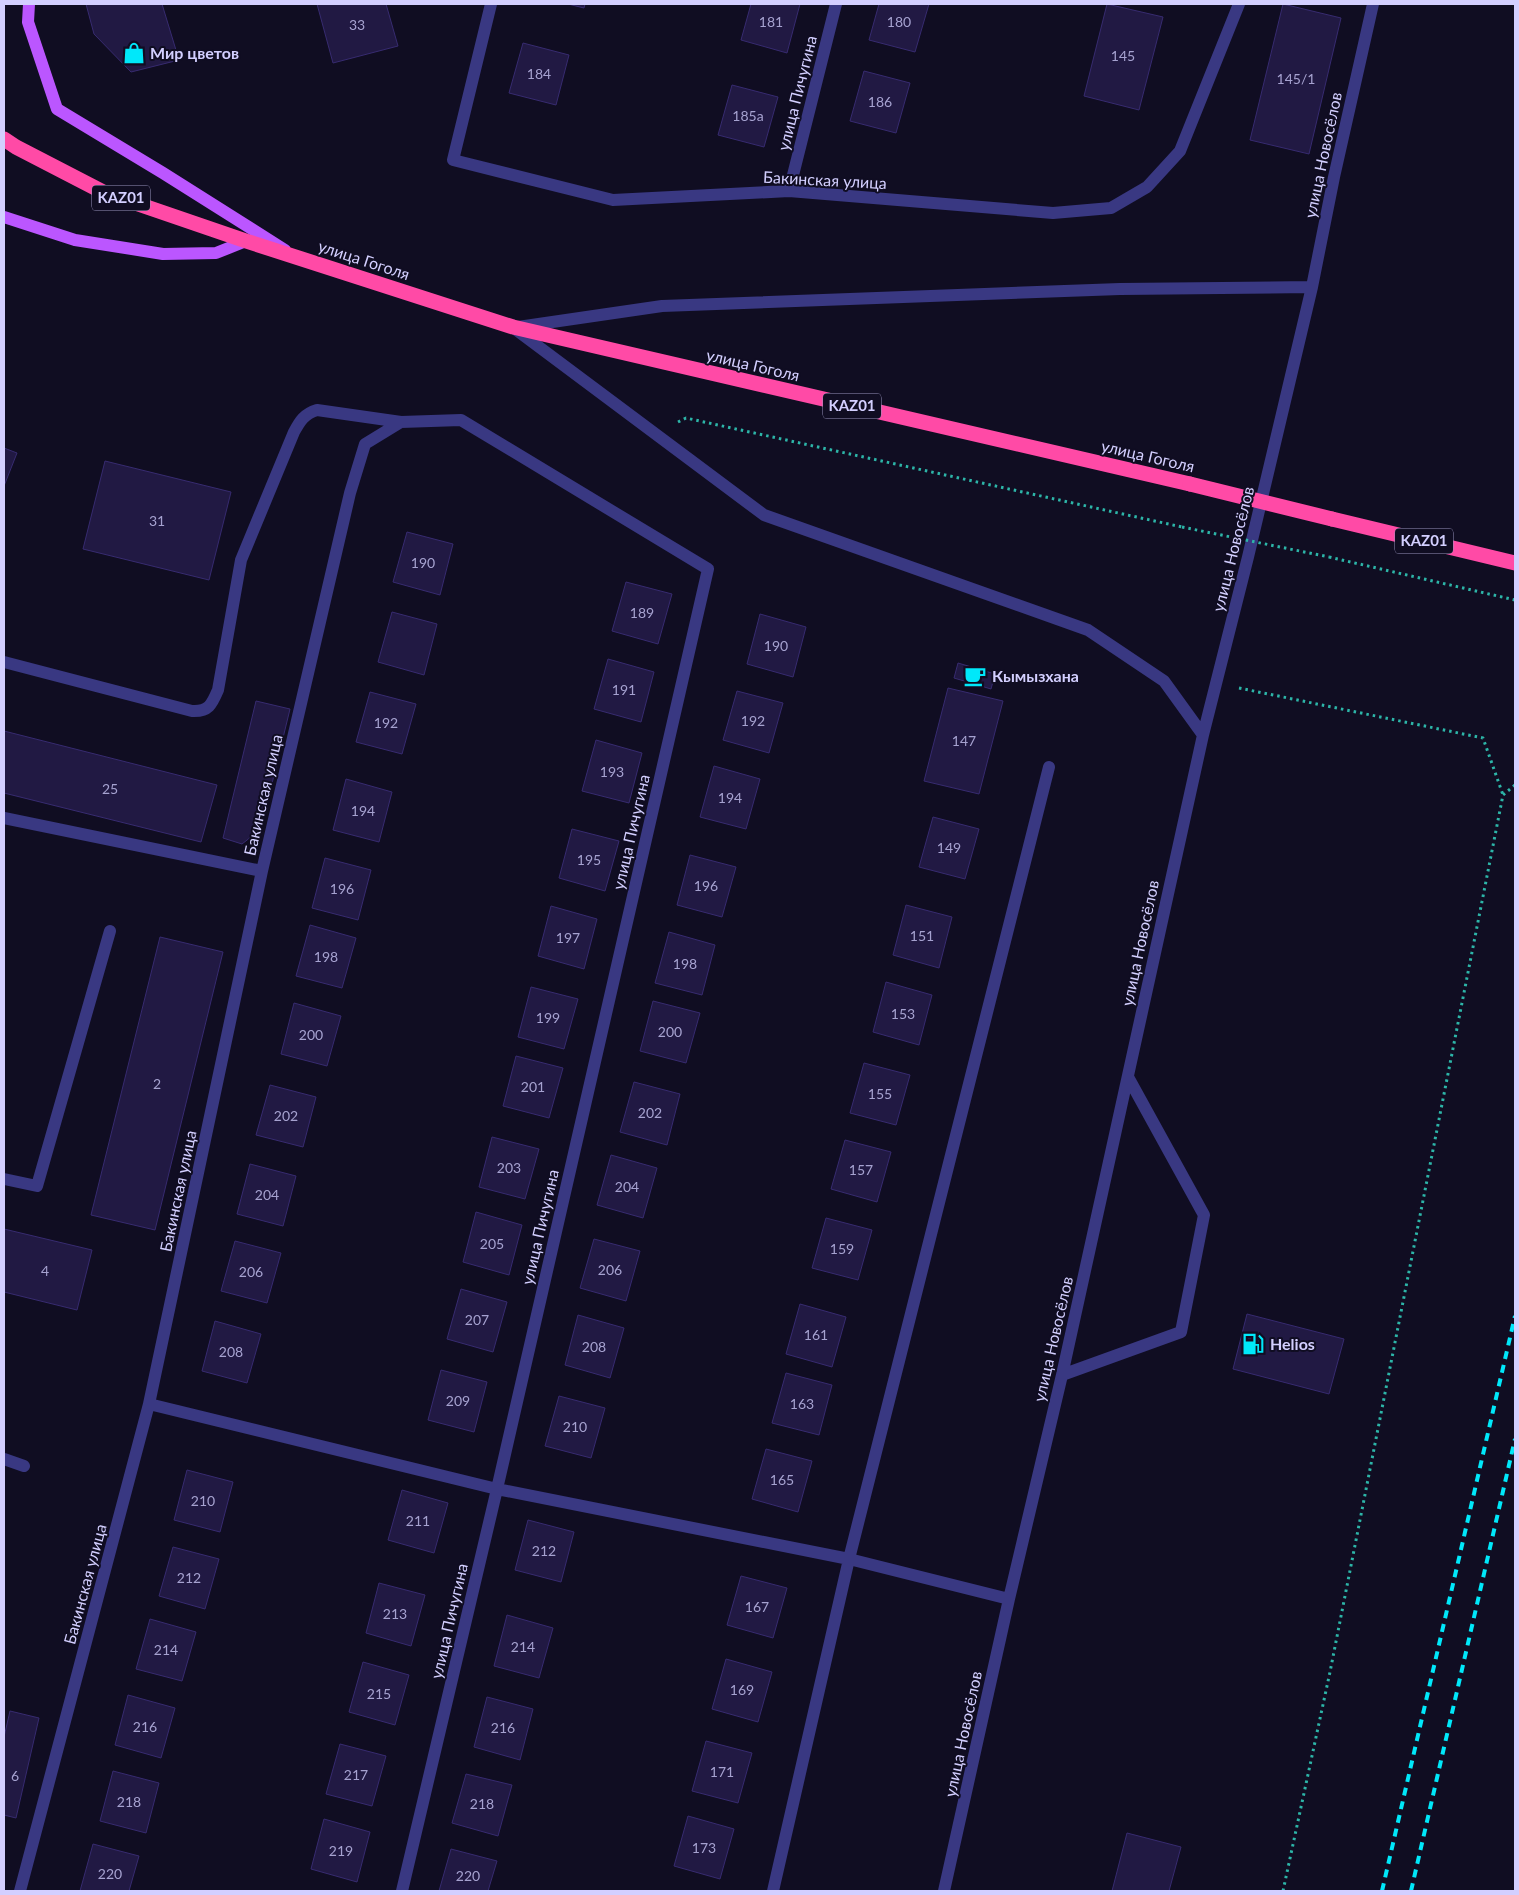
<svg xmlns="http://www.w3.org/2000/svg" width="1519" height="1895" font-family="Lato,sans-serif">
	<style>
		.building { fill: #211943; stroke: #372b70 }
		.lines { fill: none; stroke-linecap: round; stroke-linejoin: round }
		.path { stroke: #2db5a8; stroke-width: 3; stroke-dasharray: 2.5 4; stroke-linecap: butt }
		.minor { stroke: #393882; stroke-width: 12 }
		.major { stroke: #bb56ff; stroke-width: 12 }
		.highway { stroke: #ff4aa6; stroke-width: 15 }
		.rail { stroke: #00e8fa; stroke-width: 4; stroke-dasharray: 8 6; stroke-linecap: butt }
		.path-bridge { stroke: #2db5a8; stroke-width: 3; stroke-dasharray: 2.5 4; stroke-linecap: butt }
		.highway-bridge { stroke: #ff4aa6; stroke-width: 15 }
		.labels { text-anchor: middle; stroke-width: 4; stroke-linejoin: round; paint-order: stroke }
		.number-label { font-size: 14px; fill: #a6a2d0 }
		.shield { fill: #100d22; stroke: #9895bd; stroke-width: 1 }
		.shield-label { font-size: 15px; font-weight: bold; fill: #d3cfff }
		.poi-label { font-size: 16px; font-weight: bold; fill: #d3cfff; stroke: #100d22; text-anchor: start }
		.street-label { font-size: 16px; fill: #d3cfff; stroke: #100d22 }
	</style>
	<rect width="100%" height="100%" fill="#100d22"/>
	<path class="building" d="M86,4H162L179,60L131,72L94,34Z
		M317,4H386L398,46L333,63Z
		M568,4H585L584,8Z
		M751,4H800L787,53L741,40Z
		M879,4H929L915,52L869,40Z
		M1107,4L1163,17L1139,110L1084,96Z
		M1283,4L1341,18L1309,154L1250,140Z
		M523,43L569,55L556,105L509,93Z
		M864,71L910,83L896,133L850,121Z
		M732,85L778,97L764,147L718,135Z
		M4,448L17,453L4,486Z
		M105,461L231,492L209,580L83,549Z
		M407,532L453,544L440,595L393,582Z
		M626,582L672,594L658,644L612,631Z
		M392,612L437,624L424,675L378,662Z
		M760,614L806,627L793,677L747,664Z
		M608,659L654,672L641,722L594,709Z
		M958,663L995,674L991,689L954,678Z
		M948,688L1003,701L979,794L924,781Z
		M737,691L783,703L769,753L723,740Z
		M370,692L416,704L402,754L356,742Z
		M256,701L290,709L261,829L242,844L223,838Z
		M4,731L217,785L201,842L4,793Z
		M596,740L642,753L629,803L582,791Z
		M714,766L760,779L746,829L700,817Z
		M346,779L392,792L379,842L333,830Z
		M933,817L979,829L965,879L919,867Z
		M572,829L619,841L605,891L559,878Z
		M690,855L736,867L722,917L677,905Z
		M325,858L371,870L358,920L312,908Z
		M906,905L952,917L939,968L893,955Z
		M551,906L597,919L584,969L538,956Z
		M310,925L356,938L342,988L296,976Z
		M669,932L715,945L702,995L655,983Z
		M160,937L223,952L155,1230L91,1215Z
		M886,982L932,995L919,1045L873,1032Z
		M531,987L578,999L564,1049L518,1037Z
		M653,1001L700,1013L686,1063L640,1051Z
		M294,1003L341,1016L327,1066L281,1054Z
		M516,1056L563,1068L549,1118L503,1106Z
		M864,1063L910,1075L896,1125L850,1113Z
		M634,1082L680,1094L667,1145L620,1132Z
		M270,1085L316,1097L303,1147L256,1135Z
		M492,1137L539,1149L525,1199L479,1187Z
		M845,1140L891,1152L877,1202L831,1189Z
		M611,1155L657,1168L643,1218L597,1205Z
		M250,1164L296,1176L283,1226L237,1214Z
		M476,1212L522,1225L509,1275L463,1262Z
		M826,1218L872,1230L858,1280L812,1268Z
		M4,1229L92,1250L77,1310L4,1292Z
		M594,1239L640,1251L626,1301L580,1288Z
		M235,1241L281,1253L267,1303L221,1291Z
		M461,1289L507,1302L493,1352L447,1339Z
		M800,1304L846,1317L832,1367L786,1354Z
		M1247,1314L1344,1339L1329,1394L1233,1369Z
		M578,1315L624,1328L610,1378L565,1365Z
		M215,1321L261,1334L247,1383L202,1371Z
		M441,1370L487,1382L474,1432L428,1420Z
		M786,1373L832,1385L819,1435L772,1423Z
		M559,1396L605,1408L591,1458L545,1446Z
		M766,1449L812,1461L798,1512L752,1499Z
		M187,1470L233,1482L220,1532L174,1520Z
		M402,1490L448,1503L434,1553L388,1540Z
		M528,1520L574,1532L561,1582L515,1570Z
		M173,1547L219,1559L205,1609L159,1596Z
		M741,1576L787,1588L773,1638L727,1625Z
		M379,1583L425,1595L411,1646L366,1633Z
		M507,1615L553,1628L539,1678L494,1666Z
		M150,1619L196,1632L182,1681L136,1669Z
		M726,1659L772,1672L758,1722L712,1709Z
		M363,1662L409,1675L395,1725L349,1712Z
		M128,1695L175,1708L161,1758L115,1745Z
		M487,1697L533,1709L520,1760L474,1747Z
		M10,1711L39,1718L16,1818L4,1815V1737Z
		M706,1741L752,1753L738,1803L692,1791Z
		M340,1744L386,1756L372,1806L326,1794Z
		M113,1771L159,1783L146,1833L100,1821Z
		M466,1774L512,1785L498,1836L452,1823Z
		M688,1816L734,1829L720,1879L674,1866Z
		M324,1819L370,1832L357,1882L311,1869Z
		M1127,1833L1181,1847L1169,1891H1112Z
		M93,1844L139,1856L129,1891H80Z
		M451,1849L497,1861L488,1891H439Z"/>
	<g class="lines">
		<path class="path" d="M678,422L686,418L1182,527
			M1329,557L1515,600
			M1239,688L1483,738L1503,795
			M1283,1891L1330,1672L1503,795L1515,785"/>
		<path class="minor" d="M491,4L453,160L613,200L789,191L1053,213L1111,208L1147,187L1180,151L1239,4
			M789,191L836,4
			M518,327L662,306L1120,289L1312,287
			M515,329L764,515L1088,630L1164,681L1203,735
			M4,662L192,711C209,712 212,704 218,690L241,560L294,432C300,421 304,414 317,410L401,422
			M4,818L262,871
			M4,1179L37,1186L110,931
			M1062,1375L1181,1332L1204,1215L1128,1077
			M149,1404L497,1489L849,1559L1009,1599
			M4,1459L24,1466
			M20,1891L149,1404L262,871L350,493L365,444L401,422L461,420L708,569L497,1489L402,1891
			M773,1891L849,1559L1049,767
			M944,1891L1009,1599L1062,1375L1203,735L1248,557L1312,287L1334,177L1373,4"/>
		<path class="major" d="M29,4L28,22L57,109L163,173L285,250
			M4,217L75,240L163,254L216,253L246,241"/>
		<path class="highway" d="M4,139L16,147L103,192L246,241L513,327L1190,484
			M1332,519L1515,563"/>
		<path class="rail" d="M1382,1891L1515,1316
			M1411,1891L1515,1439"/>
		<path class="path-bridge" d="M1182,527L1329,557"/>
		<path class="highway-bridge" d="M1190,484L1332,519"/>
	</g>
	<defs>
		<g id="shop-bare" transform="scale(1.725)"><path d="M-5-2.5h2.3a2.7 3.5 0 0 1 5.4 0H5L5.5 6h-11ZM-1.5-2.5h3a1.5 2.3 0 0 0-3 0Z" fill="#00e8fa" stroke="#100d22" stroke-width="2.5" paint-order="stroke"/></g>
		<g id="cafe-bare" transform="scale(1.725)"><path d="M-5.5-4.5H6V0H3Q3 3.5 0 3.5H-2.5Q-5.5 3.5-5.5 0ZM3-3.2v2h1.7v-2ZM-6 4.5H4V6H-6Z" fill="#00e8fa" stroke="#100d22" stroke-width="2.5" paint-order="stroke"/></g>
		<g id="fuel-bare" transform="scale(1.725)"><path d="M-5.5-6h7V0h2V4h1.3V-2.5L3-4.5l.8-.8L6-3V5H2.5V1h-1V6h-7ZM-4.2-4.7v3.2H.2V-4.7Z" fill="#00e8fa" stroke="#100d22" stroke-width="2.5" paint-order="stroke"/></g>
	</defs>
	<g fill-rule="evenodd">
		<use href="#shop-bare" x="134" y="53"/>
		<use href="#cafe-bare" x="975" y="676"/>
		<use href="#fuel-bare" x="1253" y="1344"/>
	</g>
	<g class="labels">
		<g class="number-label">
			<text x="771" y="27">181</text>
			<text x="899" y="27">180</text>
			<text x="357" y="30">33</text>
			<text x="1123" y="61">145</text>
			<text x="539" y="79">184</text>
			<text x="1296" y="84">145/1</text>
			<text x="880" y="107">186</text>
			<text x="748" y="121">185а</text>
			<text x="157" y="526">31</text>
			<text x="423" y="568">190</text>
			<text x="642" y="618">189</text>
			<text x="776" y="651">190</text>
			<text x="624" y="695">191</text>
			<text x="753" y="726">192</text>
			<text x="386" y="728">192</text>
			<text x="964" y="746">147</text>
			<text x="612" y="777">193</text>
			<text x="110" y="794">25</text>
			<text x="730" y="803">194</text>
			<text x="363" y="816">194</text>
			<text x="949" y="853">149</text>
			<text x="589" y="865">195</text>
			<text x="706" y="891">196</text>
			<text x="342" y="894">196</text>
			<text x="922" y="941">151</text>
			<text x="568" y="943">197</text>
			<text x="326" y="962">198</text>
			<text x="685" y="969">198</text>
			<text x="903" y="1019">153</text>
			<text x="548" y="1023">199</text>
			<text x="670" y="1037">200</text>
			<text x="311" y="1040">200</text>
			<text x="157" y="1089">2</text>
			<text x="533" y="1092">201</text>
			<text x="880" y="1099">155</text>
			<text x="650" y="1118">202</text>
			<text x="286" y="1121">202</text>
			<text x="509" y="1173">203</text>
			<text x="861" y="1175">157</text>
			<text x="627" y="1192">204</text>
			<text x="267" y="1200">204</text>
			<text x="492" y="1249">205</text>
			<text x="842" y="1254">159</text>
			<text x="610" y="1275">206</text>
			<text x="45" y="1276">4</text>
			<text x="251" y="1277">206</text>
			<text x="477" y="1325">207</text>
			<text x="816" y="1340">161</text>
			<text x="594" y="1352">208</text>
			<text x="231" y="1357">208</text>
			<text x="458" y="1406">209</text>
			<text x="802" y="1409">163</text>
			<text x="575" y="1432">210</text>
			<text x="782" y="1485">165</text>
			<text x="203" y="1506">210</text>
			<text x="418" y="1526">211</text>
			<text x="544" y="1556">212</text>
			<text x="189" y="1583">212</text>
			<text x="757" y="1612">167</text>
			<text x="395" y="1619">213</text>
			<text x="523" y="1652">214</text>
			<text x="166" y="1655">214</text>
			<text x="742" y="1695">169</text>
			<text x="379" y="1699">215</text>
			<text x="145" y="1732">216</text>
			<text x="503" y="1733">216</text>
			<text x="722" y="1777">171</text>
			<text x="356" y="1780">217</text>
			<text x="15" y="1781">6</text>
			<text x="129" y="1807">218</text>
			<text x="482" y="1809">218</text>
			<text x="704" y="1853">173</text>
			<text x="341" y="1856">219</text>
			<text x="110" y="1879">220</text>
			<text x="468" y="1881">220</text>
		</g>
		<g class="shield">
			<rect x="92" y="185.5" width="58" height="25" rx="4"/>
			<rect x="823" y="393.5" width="58" height="25" rx="4"/>
			<rect x="1395" y="528.5" width="58" height="25" rx="4"/>
		</g>
		<g class="shield-label">
			<text x="121" y="203">KАZ01</text>
			<text x="852" y="411">KАZ01</text>
			<text x="1424" y="546">KАZ01</text>
		</g>
		<g class="poi-label">
			<text x="150" y="59">Мир цветов</text>
			<text x="992" y="682">Кымызхана</text>
			<text x="1270" y="1350">Helios</text>
		</g>
		<g class="street-label">
			<text transform="translate(797 93) rotate(-76)" y="6">улица Пичугина</text>
			<text transform="translate(1323 155) rotate(-78)" y="6">улица Новосёлов</text>
			<text transform="translate(825 180) rotate(3)" y="6">Бакинская улица</text>
			<text transform="translate(364 260) rotate(18)" y="6">улица Гоголя</text>
			<text transform="translate(753 365) rotate(13)" y="6">улица Гоголя</text>
			<text transform="translate(1148 456) rotate(13)" y="6">улица Гоголя</text>
			<text transform="translate(1233 549) rotate(-76)" y="6">улица Новосёлов</text>
			<text transform="translate(263 795) rotate(-77)" y="6">Бакинская улица</text>
			<text transform="translate(631 832) rotate(-77)" y="6">улица Пичугина</text>
			<text transform="translate(1140 943) rotate(-78)" y="6">улица Новосёлов</text>
			<text transform="translate(178 1191) rotate(-78)" y="6">Бакинская улица</text>
			<text transform="translate(540 1227) rotate(-77)" y="6">улица Пичугина</text>
			<text transform="translate(1053 1339) rotate(-77)" y="6">улица Новосёлов</text>
			<text transform="translate(85 1584) rotate(-75)" y="6">Бакинская улица</text>
			<text transform="translate(449 1621) rotate(-77)" y="6">улица Пичугина</text>
			<text transform="translate(963 1734) rotate(-78)" y="6">улица Новосёлов</text>
		</g>
	</g>
	<rect width="1519" height="1895" fill="none" stroke="#d3cfff" stroke-width="10"/>
</svg>
